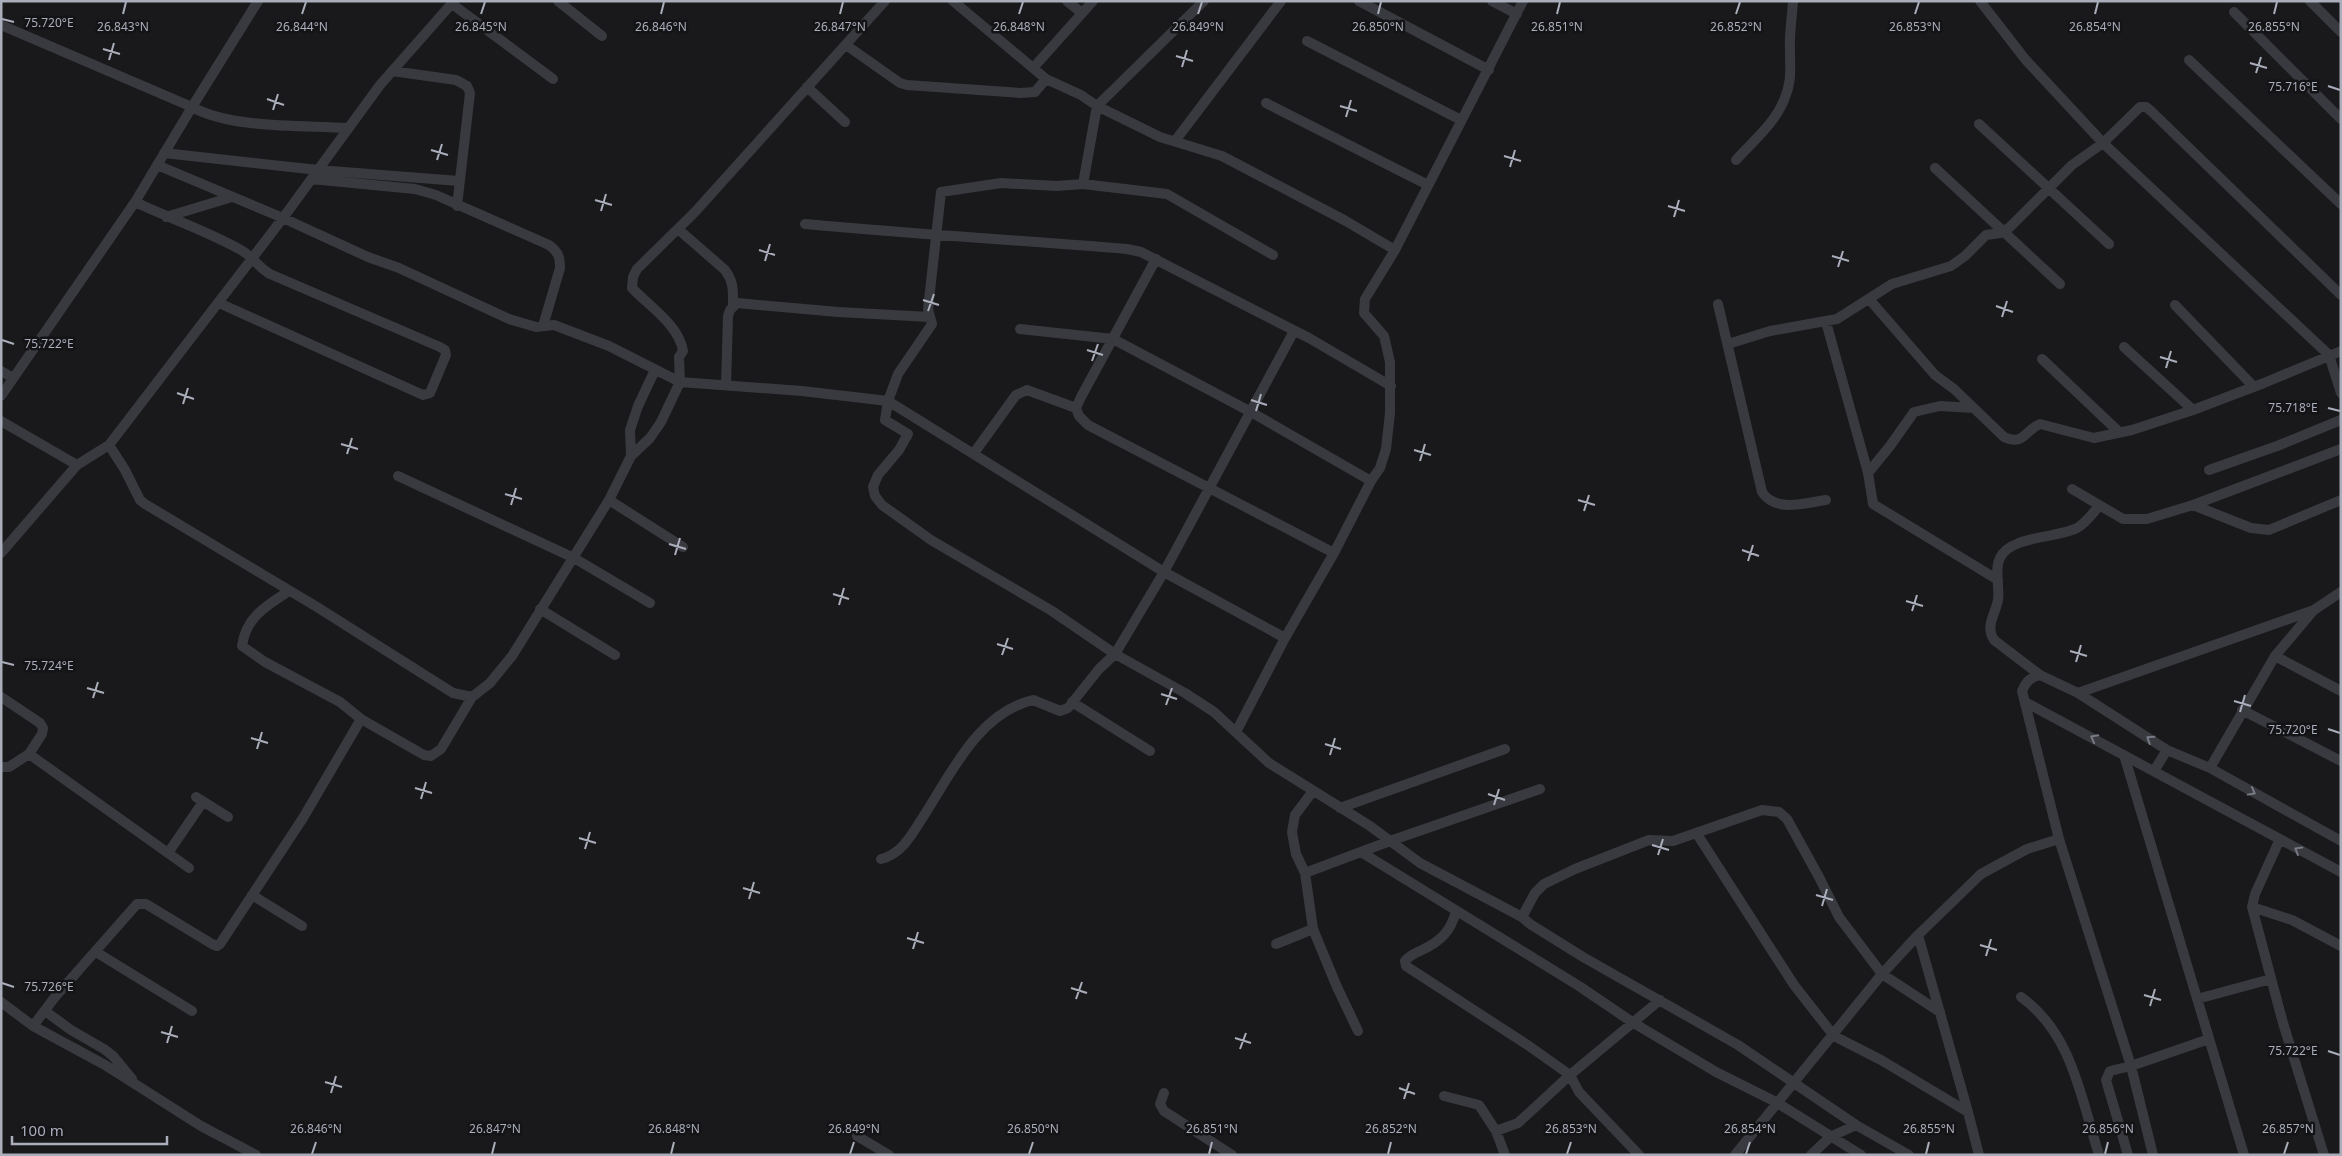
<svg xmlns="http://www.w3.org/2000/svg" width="2342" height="1156" font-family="'Noto Sans',sans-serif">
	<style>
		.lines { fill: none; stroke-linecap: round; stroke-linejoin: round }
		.minor { stroke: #393a40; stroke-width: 10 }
		.oneway { stroke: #777a84 }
		.ticks { fill: none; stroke: #aaaebb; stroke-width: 2 }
		.ticks-label { font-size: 12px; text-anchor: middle; fill: #aaaebb; stroke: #141316; stroke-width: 5; stroke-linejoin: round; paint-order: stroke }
	</style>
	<rect width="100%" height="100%" fill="#19191b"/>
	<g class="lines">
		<path class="minor" d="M258,1L192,107C232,129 302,125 348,128
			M558,1L602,36
			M953,1L1046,79L1081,95L1097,106L1160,137L1222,156L1344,220L1395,250
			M1067,1L1082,13
			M1359,1L1489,70
			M1492,1L1517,14
			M1980,1L2025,59L2103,143L2329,355L2341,393
			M2310,1L2341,32
			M452,4L553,79
			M2234,12L2341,119
			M1,25L192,107L135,202
			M1307,41L1461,120
			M846,45L900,83L907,85L1021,93L1035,92L1046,79
			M2189,60L2341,204
			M1034,67L1093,1
			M392,71L456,80L467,86L470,93L457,206
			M807,87L845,122
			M1266,103L1428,185
			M1979,124L2109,244
			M1175,141L1281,1
			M164,153L318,170L459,181
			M1736,160C1752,142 1775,123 1784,100C1792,82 1790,70 1790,51C1789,35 1792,18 1793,1
			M157,165L283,218L380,85L454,1
			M1935,168L2060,284
			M311,179L415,189L436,195L549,245C558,252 560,256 560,268L543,326
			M1083,184L1167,194L1273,255
			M166,217L232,197
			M805,224C912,234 1019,240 1127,249L1141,252L1309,338L1391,386
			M678,229L725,270C734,282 733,291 733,306
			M1156,259L1081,397L1076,408L1079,416L1088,425L1334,553
			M1869,299L1935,375L1954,389L2004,437C2024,446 2024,431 2040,424L2094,438L2132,430L2193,410L2264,383L2341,351
			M1718,304L1762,492C1776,513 1804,503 1826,500
			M2175,305L2254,387
			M1826,322L1868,473
			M1020,329L1113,339L1251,412L1371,481
			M1728,344L1770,331L1837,319L1892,284L1951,266L1965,256L1986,235L2000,233L2010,227L2072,165L2103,143L2140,107H2146L2151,111L2341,295
			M2124,347L2193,410
			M2042,359L2119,432
			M1,371L13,378
			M726,385L728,316L730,310L737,303L838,312L930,317
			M1,396L135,202C169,218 207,231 241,250C253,257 259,268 270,274L440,347L445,350L446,355L430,393L423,395L219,303
			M1974,408L1940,406L1914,412L1890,446L1868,473L1873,504L1998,580
			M1,421L77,465
			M109,445L125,470L140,500L145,504L317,607L453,693L472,697L490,683L512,656L609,500L631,456L650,438L661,422L680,382L679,357L683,351C679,325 649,306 632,288L633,277L637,269L695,212L885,1
			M974,453L1016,395L1027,390L1076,408
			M631,456L630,430L638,406L655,370
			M2209,470L2277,446L2341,420
			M398,476L574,558L650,603
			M2072,489L2123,519H2147L2193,505L2341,449
			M609,500L683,547
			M2193,505L2251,528L2269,530L2341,500
			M1,553L77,465L109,445L283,218L368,257L399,268L509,319L536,327L554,325L609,346L680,382L802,391L888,401L885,420L908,434L899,450L878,475L873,487L875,496L882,505L931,540L1052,611L1115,654L1185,693L1214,712L1269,763L1370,826L1420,863L1522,917L1530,924L1583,957L1738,1045L1856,1125L1909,1155
			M540,609L615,655
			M1285,638L1164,572L1294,331
			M2275,656L2341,691
			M2040,675L1994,640C1985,626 1995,615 1998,600C2000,587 1994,570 2000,558C2009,536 2058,538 2077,528C2086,523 2092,514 2099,506
			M2078,693L2314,610L2341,592
			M1,697L40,723L43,728L42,734L29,754L189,868
			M1072,702L1150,751
			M2025,702L2341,872
			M2242,710L2341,761
			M361,719L424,755L431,756L441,749L472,697
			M1236,732L1285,638L1334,553L1371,481L1380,468L1386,449L1390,413V362L1384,336L1364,313L1365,299L1395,250L1523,1
			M2124,755L2244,1155
			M1,767H9L29,754
			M2210,768L2275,656L2313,611
			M2154,771L2167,750
			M196,797L228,817
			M1340,808L1505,749
			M1697,834L1794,985L1834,1036L1881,1060L1968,1112L1979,1155
			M2059,839L2131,1066L2153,1155
			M2280,839L2255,894L2252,907L2283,1023L2324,1155
			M1361,852L1579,986L1632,1022L1716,1072L1776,1102L1861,1155
			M168,853L203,802
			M881,859C902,854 912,834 923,817C951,774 978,713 1033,700L1060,711L1068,708L1099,669L1115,654L1164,572L888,401L898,374L932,324L928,309L941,192L1001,183L1057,186L1083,184L1097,106L1204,1
			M1305,873L1390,841L1540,789
			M252,895L302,926
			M2252,907L2292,920L2341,946
			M1456,911C1451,931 1441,941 1422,950C1416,953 1410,955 1405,961L1406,966L1529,1046L1570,1075L1660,1000
			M1522,917L1535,893L1544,884L1575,869L1649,840L1673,841L1762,810L1779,812L1787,819L1819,877L1839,917L1882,974L1940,1012
			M1313,929L1337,987L1358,1031
			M1918,935L1968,1112
			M1276,944L1313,929L1305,873L1296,854L1292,832L1295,815L1313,791
			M96,952L192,1011
			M2021,997C2072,1033 2081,1098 2099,1155
			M2197,999L2271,979
			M1,1002L33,1026L105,1065L201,1126L256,1155
			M45,1011L71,1030L104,1049L113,1056L132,1079
			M33,1026L55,997L137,904H146L212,944L217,946L220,944L303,818L361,719L340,702L265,662L242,646C246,617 266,606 289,591
			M1164,1093L1160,1104L1164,1111L1232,1155
			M1444,1096L1479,1105L1496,1131
			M857,1136L889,1155
			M1505,1155L1496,1131L1518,1123L1570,1075L1579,1092L1639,1155
			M1735,1155L1882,974L1918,935L1981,874L2027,849L2059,839L2022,691C2026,682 2030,677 2040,675L2078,693L2167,750L2210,768L2341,841
			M1811,1155L1830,1137L1856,1125
			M2128,1155L2106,1080L2110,1071L2131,1066L2209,1039"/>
	</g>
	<defs><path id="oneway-chevron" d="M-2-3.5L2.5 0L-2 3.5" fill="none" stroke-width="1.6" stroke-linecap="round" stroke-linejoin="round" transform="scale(1.25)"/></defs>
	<g class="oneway">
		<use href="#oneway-chevron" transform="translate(2094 738) rotate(-152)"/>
		<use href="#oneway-chevron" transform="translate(2150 739) rotate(-147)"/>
		<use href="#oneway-chevron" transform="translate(2252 792) rotate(29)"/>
		<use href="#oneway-chevron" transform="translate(2298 850) rotate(-150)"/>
	</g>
	<path class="ticks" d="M123,14L126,2M302,14L306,2M481,14L485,2M661,14L664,2M840,14L843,2M1019,14L1023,2M1198,14L1202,2M1378,14L1381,2M1557,14L1560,2M1736,14L1740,2M1915,14L1919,2M2095,14L2098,2M2274,14L2277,2M2,19L14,22M103,49L120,54M1176,56L1193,61M109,60L114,43M2250,63L2267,68M1182,67L1187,50M2256,73L2261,57M2328,86L2340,90M267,99L284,105M1340,106L1357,111M273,110L278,94M1346,117L1351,100M431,150L448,155M1504,156L1521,161M437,160L442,144M1510,167L1515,150M595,200L612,205M1668,206L1685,211M601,211L606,194M1674,217L1679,200M759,250L775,255M1832,256L1849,261M765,261L770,244M1838,267L1843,251M923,300L939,305M1996,306L2013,312M928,311L934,294M2002,317L2007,301M2,340L14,344M1087,350L1103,355M2160,357L2177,362M1092,361L1098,344M2166,368L2171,351M177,393L194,399M1251,400L1267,405M183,404L188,388M2328,408L2340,411M1256,411L1261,394M341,444L358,449M1414,450L1431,455M347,454L352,438M1420,461L1425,444M505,494L522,499M1578,500L1595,505M511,505L516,488M1584,511L1589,495M669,544L686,549M1742,550L1759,556M675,555L680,538M1748,561L1753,545M833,594L849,599M1906,601L1923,606M839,605L844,588M1912,611L1917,595M997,644L1013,649M2070,651L2087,656M1002,655L1008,638M2,662L14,665M2076,662L2081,645M87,688L104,693M1161,694L1177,699M93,698L98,682M2234,701L2251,706M1166,705L1172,688M2240,712L2245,695M2328,729L2340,733M251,738L268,743M1325,744L1341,749M257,749L262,732M1330,755L1335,738M415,788L432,793M1488,794L1505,800M421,799L426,782M1494,805L1499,789M579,838L596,843M1652,845L1669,850M585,849L590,832M1658,855L1663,839M743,888L760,893M1816,895L1833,900M749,899L754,882M1822,906L1827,889M907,938L924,943M1980,945L1997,950M913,949L918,932M1986,956L1991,939M2,983L14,987M1071,988L1087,993M2144,995L2161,1000M1076,999L1082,982M2150,1006L2155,989M161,1032L178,1037M1235,1038L1251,1043M167,1043L172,1026M1240,1049L1246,1033M2328,1051L2340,1055M325,1082L342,1087M1399,1088L1415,1094M331,1093L336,1076M1404,1099L1409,1083M312,1154L316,1142M492,1154L495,1142M671,1154L674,1142M850,1154L854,1142M1029,1154L1033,1142M1209,1154L1212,1142M1388,1154L1391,1142M1567,1154L1571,1142M1746,1154L1750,1142M1926,1154L1929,1142M2105,1154L2108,1142M2284,1154L2288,1142"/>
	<g class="ticks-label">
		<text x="49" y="27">75.720°E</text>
		<text x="123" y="31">26.843°N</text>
		<text x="302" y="31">26.844°N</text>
		<text x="481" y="31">26.845°N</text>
		<text x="661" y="31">26.846°N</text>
		<text x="840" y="31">26.847°N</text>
		<text x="1019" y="31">26.848°N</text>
		<text x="1198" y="31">26.849°N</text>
		<text x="1378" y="31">26.850°N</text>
		<text x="1557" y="31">26.851°N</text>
		<text x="1736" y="31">26.852°N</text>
		<text x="1915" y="31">26.853°N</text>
		<text x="2095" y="31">26.854°N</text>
		<text x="2274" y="31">26.855°N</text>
		<text x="2293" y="91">75.716°E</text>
		<text x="49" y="348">75.722°E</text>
		<text x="2293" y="412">75.718°E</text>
		<text x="49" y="670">75.724°E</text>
		<text x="2293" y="734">75.720°E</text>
		<text x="49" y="991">75.726°E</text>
		<text x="2293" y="1055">75.722°E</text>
		<text x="316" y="1133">26.846°N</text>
		<text x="495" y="1133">26.847°N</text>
		<text x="674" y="1133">26.848°N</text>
		<text x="854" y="1133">26.849°N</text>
		<text x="1033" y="1133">26.850°N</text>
		<text x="1212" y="1133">26.851°N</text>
		<text x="1391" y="1133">26.852°N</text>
		<text x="1571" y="1133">26.853°N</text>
		<text x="1750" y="1133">26.854°N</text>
		<text x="1929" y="1133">26.855°N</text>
		<text x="2108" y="1133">26.856°N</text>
		<text x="2288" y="1133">26.857°N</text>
	</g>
	<rect width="2342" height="1156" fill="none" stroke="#aaaebb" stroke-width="5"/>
	<path d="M12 1136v8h155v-8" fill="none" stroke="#aaaebb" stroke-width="2.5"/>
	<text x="20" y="1136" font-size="15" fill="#aaaebb" stroke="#141316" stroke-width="4" paint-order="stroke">100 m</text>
</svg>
